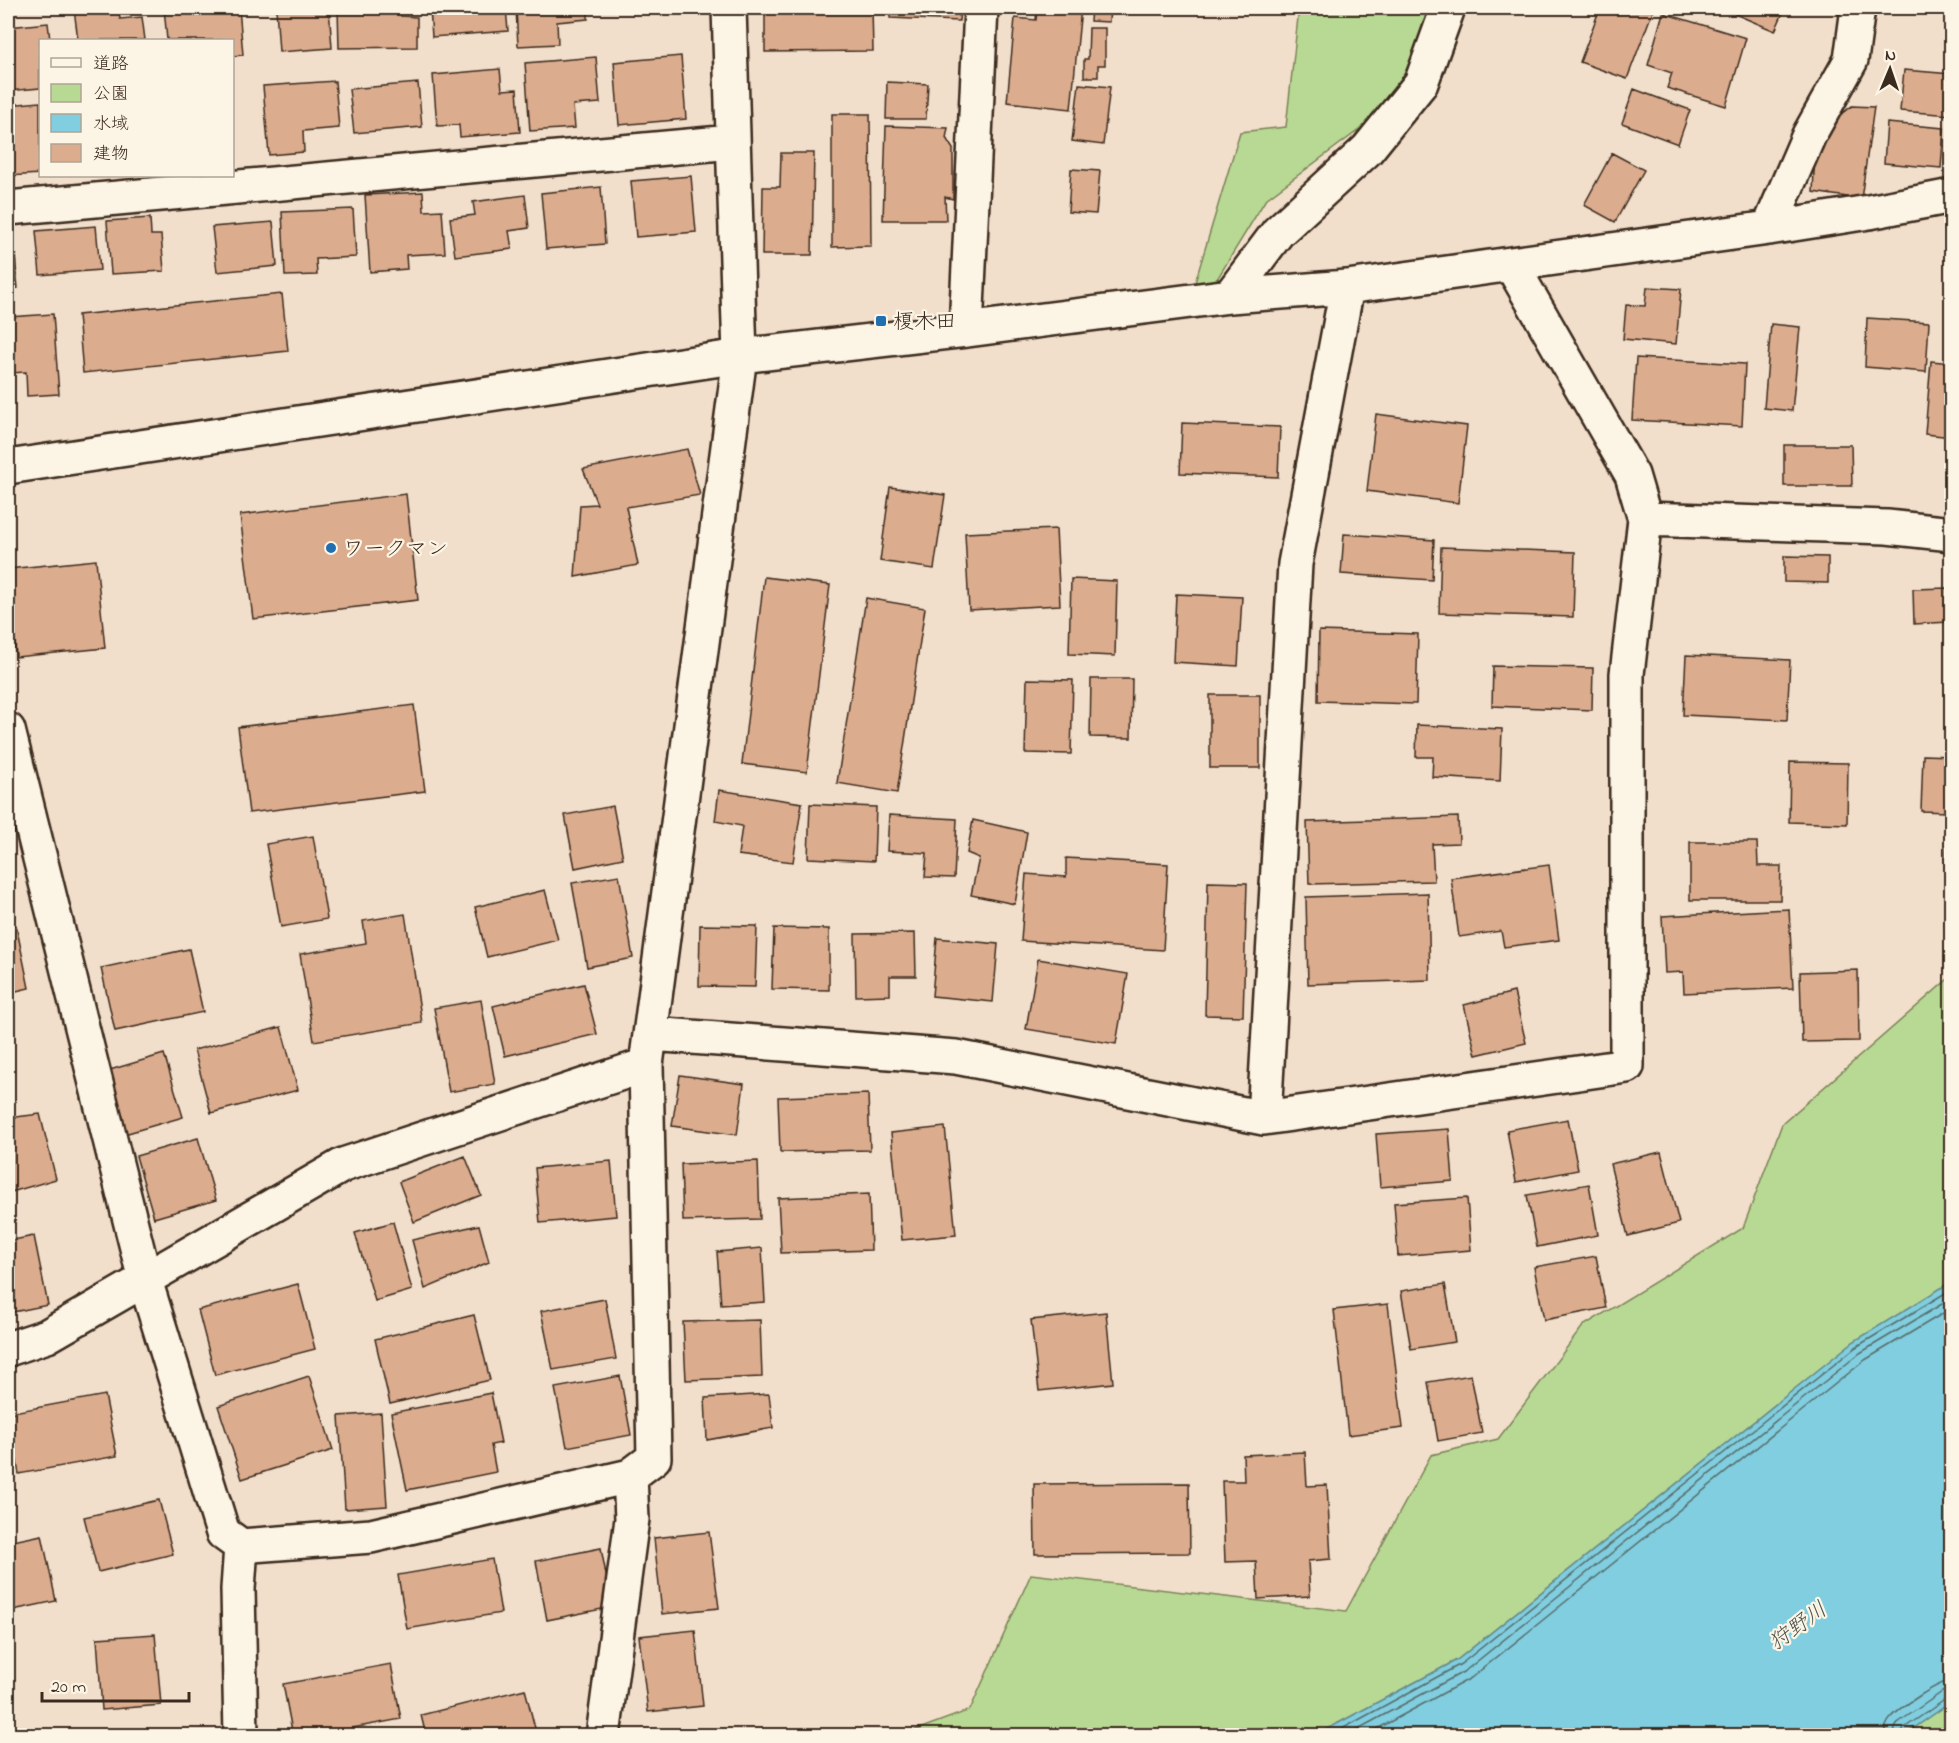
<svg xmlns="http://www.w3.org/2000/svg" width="1959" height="1743" font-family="'Indie Flower','Klee One',sans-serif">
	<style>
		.green { fill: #b8d993; stroke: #7a8258; stroke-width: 1.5 }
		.water { fill: #80cedf; stroke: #648c92; stroke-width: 1.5 }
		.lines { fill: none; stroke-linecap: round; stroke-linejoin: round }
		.shore { stroke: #576c6b; stroke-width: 1.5 }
		.building { fill: #dcac8e; stroke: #3b2a1e; stroke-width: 1.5 }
		.minor-casing { stroke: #3b2a1e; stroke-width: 38 }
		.minor { stroke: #fcf5e5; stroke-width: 33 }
		.poi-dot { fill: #1f6fb2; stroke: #fcf5e5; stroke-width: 2 }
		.labels { text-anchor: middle; stroke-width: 4.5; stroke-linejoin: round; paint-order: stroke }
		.poi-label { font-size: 21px; fill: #3b2a1e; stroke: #fcf5e5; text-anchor: start }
		.water-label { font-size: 22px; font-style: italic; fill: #4c534e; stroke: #fcf5e5 }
	</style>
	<rect width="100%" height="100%" fill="#f2dfcb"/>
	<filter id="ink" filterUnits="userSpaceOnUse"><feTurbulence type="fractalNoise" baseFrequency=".0167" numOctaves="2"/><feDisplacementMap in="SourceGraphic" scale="12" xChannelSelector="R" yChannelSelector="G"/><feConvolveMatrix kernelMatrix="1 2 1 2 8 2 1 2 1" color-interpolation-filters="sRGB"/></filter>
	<g filter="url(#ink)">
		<path class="green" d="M1299,8H1440L1383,112L1266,199L1197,312L1185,316L1240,132L1286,127Z
			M1951,979V1282L1853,1342L1457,1660L1316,1735L900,1736L970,1710L1031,1574L1346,1611L1431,1455L1498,1439L1583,1326L1743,1228L1782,1124L1947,980Z
			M1951,1702V1735H1904Z"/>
		<path class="water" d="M1951,1282V1702L1904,1735H1316L1457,1660L1853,1342Z"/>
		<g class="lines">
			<path class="shore" d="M1329,1736L1461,1664L1856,1347L1952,1289
				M1345,1736L1465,1671L1860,1353L1952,1298
				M1364,1736L1471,1678L1865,1360L1952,1308
				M1884,1736C1885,1729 1886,1723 1891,1718C1900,1708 1938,1681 1952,1681
				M1894,1736L1895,1728L1899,1722L1942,1692L1952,1690
				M1901,1736L1904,1728L1946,1699L1952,1698"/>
		</g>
		<path class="building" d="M86,8H118L120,19L142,17L145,40H78L74,9Z
			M164,8H239L243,55L232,56V40H167Z
			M276,8H329L332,48L279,52Z
			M338,8H401V16L417,17V47L339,48Z
			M430,8H506L508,31L432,37Z
			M516,8H588V19L557,22L558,44L518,46Z
			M765,8H872L873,51L765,52Z
			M890,8H960L959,21L890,18Z
			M1037,8H1081L1071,109L1007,102L1015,18L1036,20Z
			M1091,8H1110L1109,22L1090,21Z
			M1600,8H1654L1627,79L1580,62Z
			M1737,8H1785L1775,31L1735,14Z
			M1663,13L1746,38L1726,106L1667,88L1672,73L1648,65Z
			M48,23L50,40H40V88L8,91V27Z
			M1089,28H1105V65H1098V77H1084V59H1088Z
			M681,56L686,119L619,125L614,62Z
			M596,57L600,103L573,105L575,128L530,131L525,63Z
			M500,69L502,90L517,89L520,132L460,137L459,125L437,126L433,75Z
			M1904,70L1952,74V115L1900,111Z
			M335,81L339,128L303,131L304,152L269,155L263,86Z
			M887,82L928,84L926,119H886Z
			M418,83L422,127L354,133L349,89Z
			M1079,84L1110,87L1103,145L1072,141Z
			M1634,89L1690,110L1678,144L1622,123Z
			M40,102V174L8,176V105Z
			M1852,106L1874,107L1861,199L1813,192L1816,132Z
			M832,114H870L871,246L832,247Z
			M1887,123L1944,128L1941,168L1884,163Z
			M886,126L948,128L946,138L953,149V199L945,197L946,220H883Z
			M781,153H814L812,255H762L763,187H780Z
			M1612,153L1644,170L1615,222L1584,205Z
			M1071,169L1100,171L1096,214L1068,212Z
			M691,176L696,232L636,237L631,181Z
			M601,187L605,244L546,249L541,193Z
			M423,192L424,211L442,210L445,253L406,255L407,269L370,272L365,195Z
			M525,195L529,228L509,231L512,249L455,256L450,218L475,215L473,202Z
			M353,209L356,257L316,259L317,275L285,276L282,212Z
			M150,218L151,235H161L164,271L111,274L107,221Z
			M273,222L277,266L217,272L212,227Z
			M96,226L100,270L40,275L36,231Z
			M8,233H13L18,288L8,289Z
			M1647,287L1681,289L1676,344L1623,339L1626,305L1645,306Z
			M282,294L288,351L83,373L78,315Z
			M53,314L59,394L27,396L26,372L10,373L8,317Z
			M1867,318L1929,322L1926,372L1865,367Z
			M1771,324L1800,327L1792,411L1764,408Z
			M1636,358L1745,364L1742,426L1632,420Z
			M1931,361L1952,363V437L1925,434Z
			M1376,414L1467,426L1458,503L1367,491Z
			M1182,423L1280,427L1278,477L1180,473Z
			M1784,445H1851L1852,486H1784Z
			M687,449L700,495L626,507L638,565L575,577L580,505L597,504L583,469Z
			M890,487L945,495L934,569L880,561Z
			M406,494L418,600L253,619L240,515Z
			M1056,529L1060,605L969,610L965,533Z
			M1344,534L1434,540L1432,580L1341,574Z
			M1441,547L1575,552L1573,617L1439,613Z
			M1784,556L1828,557V583L1784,582Z
			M96,560L105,648L16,657L8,569Z
			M764,577L830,585L807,772L742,764Z
			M1071,579L1117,581L1115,656L1069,654Z
			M1948,588L1949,622L1914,624L1913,589Z
			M1176,594L1242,597L1238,666L1173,662Z
			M866,598L925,608L897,793L837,783Z
			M1319,631L1418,634L1416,704L1318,701Z
			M1686,655L1790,660L1787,720L1683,715Z
			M1493,666L1593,668L1592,710L1492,706Z
			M1027,679L1073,680L1071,754L1025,753Z
			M1091,679H1132L1131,738L1090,737Z
			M1210,695H1260V768H1210Z
			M414,705L425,791L249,813L238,727Z
			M1417,725L1502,729L1500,781L1432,777L1433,757H1416Z
			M1923,755L1952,756V927H1945L1947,812L1921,811Z
			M1790,762L1848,763L1847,824L1789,822Z
			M719,790L802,803L793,862L738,855L742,826L715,821Z
			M810,804L876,807L874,861L808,858Z
			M613,806L623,858L575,868L565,815Z
			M889,815L957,819L954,878L925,877L927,853L887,851Z
			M1458,817L1459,843L1432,844L1434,881L1309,884L1307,822Z
			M973,820L1027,832L1015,904L971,895L979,858L967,853Z
			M313,836L327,919L281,927L266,844Z
			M1690,842H1757L1758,866H1781L1780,900H1690Z
			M1066,858L1168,864L1163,950L1021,941L1026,874L1066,877Z
			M1549,865L1559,940L1504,947L1501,931L1459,937L1451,878Z
			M619,875L633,958L587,967L572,883Z
			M1208,882L1247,883L1243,1016L1205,1015Z
			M545,890L558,940L487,957L475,907Z
			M1428,893L1430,980L1308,984L1306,897Z
			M1789,909L1793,988L1684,993L1683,972L1665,973L1662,916Z
			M405,914L422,1023L314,1041L300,954L366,943L363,921Z
			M16,925L29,988L8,993V926Z
			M700,925L757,926L755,987L699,986Z
			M774,928L829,929V990L772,989Z
			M915,933L916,976H890V995L856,996L855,934Z
			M937,938L998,944L993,1002L932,996Z
			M189,949L203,1012L115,1031L101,968Z
			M1038,959L1128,974L1116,1044L1026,1029Z
			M1858,970L1859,1041L1802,1042L1800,972Z
			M584,984L597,1034L505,1056L493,1006Z
			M1514,992L1526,1043L1476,1055L1464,1005Z
			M481,1000L495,1084L449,1092L434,1008Z
			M281,1027L298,1090L211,1113L194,1050Z
			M164,1054L183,1117L121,1135L103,1072Z
			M680,1075L744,1084L737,1135L672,1126Z
			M868,1094L870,1150L780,1152L778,1097Z
			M40,1114L56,1179L8,1193V1118Z
			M1568,1119L1578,1170L1516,1182L1507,1130Z
			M945,1127L956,1235L902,1240L891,1133Z
			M1449,1129L1453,1181L1380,1187L1376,1134Z
			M198,1138L216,1200L154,1218L136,1156Z
			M1661,1152L1679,1223L1628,1236L1610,1164Z
			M465,1156L481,1195L414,1222L399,1182Z
			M611,1161L616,1216L540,1223L535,1168Z
			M758,1161L760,1219L683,1221L681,1164Z
			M1589,1184L1598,1235L1537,1247L1527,1195Z
			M869,1194L871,1250L781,1253L778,1198Z
			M1467,1198L1471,1250L1398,1256L1394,1203Z
			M393,1222L412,1290L375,1301L355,1233Z
			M479,1225L489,1262L425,1289L412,1240Z
			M34,1236L48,1305L8,1313V1241Z
			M762,1248L765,1302L721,1305L717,1252Z
			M1596,1256L1606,1308L1544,1320L1534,1267Z
			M298,1284L315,1349L215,1375L198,1310Z
			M1445,1284L1455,1342L1411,1349L1401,1291Z
			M605,1299L616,1359L553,1370L541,1311Z
			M1388,1304L1403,1428L1348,1435L1334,1310Z
			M1106,1312L1113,1383L1039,1391L1031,1320Z
			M474,1315L490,1380L390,1404L375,1339Z
			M760,1320L762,1377L686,1380L683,1322Z
			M1471,1375L1482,1433L1438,1441L1428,1382Z
			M309,1376L333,1450L242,1479L218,1406Z
			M620,1376L631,1435L567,1447L555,1388Z
			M491,1393L501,1443L491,1445L496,1472L407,1490L391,1413Z
			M769,1394L773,1428L707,1440L705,1398Z
			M105,1395L117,1456L19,1474L8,1413Z
			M381,1413L387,1506L345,1509L339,1416Z
			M1305,1452L1307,1486L1327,1485L1331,1559L1308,1561L1310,1596L1258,1599L1256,1561L1225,1562L1222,1481H1244L1243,1455Z
			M1189,1483L1190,1553L1035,1554L1034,1484Z
			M159,1500L173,1554L98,1572L84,1517Z
			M709,1532L719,1608L662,1614L654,1538Z
			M42,1535L56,1601L8,1611V1542Z
			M601,1548L612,1607L547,1620L536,1561Z
			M492,1559L501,1613L407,1629L398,1575Z
			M695,1630L703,1706L648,1712L639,1636Z
			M155,1634L161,1705L102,1710L97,1638Z
			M391,1664L401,1719L310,1736H293L283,1684Z
			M525,1689L537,1736H426L421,1715Z"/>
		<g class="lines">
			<g class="minor-casing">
				<path id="minor" d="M8,208L732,142
					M1769,228L1809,135L1851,60L1858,8
					M1511,264L1632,475L1645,519L1887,527L1952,534
					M1230,296L1278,232L1367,150L1421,83L1448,8
					M966,330L981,8
					M8,467L740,356L966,330L1230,296L1347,287L1769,228L1869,212L1952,196
					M8,730L145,1280L223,1533L241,1546L238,1589L241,1736
					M651,1034L956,1057L1264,1118L1627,1066V674L1645,519
					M1264,1118L1295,564L1347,287
					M8,1349L47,1336L343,1165L646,1065
					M241,1546L371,1536L630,1476
					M603,1736L632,1519L630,1476L654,1458L646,1065L740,356L729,8"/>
			</g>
			<use href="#minor" class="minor"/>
		</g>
	</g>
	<g class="poi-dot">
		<rect x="875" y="315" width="12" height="12" rx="3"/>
		<circle cx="331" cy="548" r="6"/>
	</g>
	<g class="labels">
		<g class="poi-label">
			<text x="893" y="328">榎木田</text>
			<text x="343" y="555">ワークマン</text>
		</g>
		<g class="water-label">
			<text transform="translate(1797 1625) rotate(-36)" y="8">狩野川</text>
		</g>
	</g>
	<rect width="1959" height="1743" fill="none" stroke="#fcf5e5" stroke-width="30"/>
	<rect x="15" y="15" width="1929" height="1713" fill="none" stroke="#3b2a1e" stroke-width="2" filter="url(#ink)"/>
	<rect x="39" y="39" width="195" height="138" fill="#fcf5e5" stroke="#afa495" stroke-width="1.5"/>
	<rect x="51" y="58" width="30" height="9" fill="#fcf5e5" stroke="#afa495" stroke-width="1.5"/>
	<text x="93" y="69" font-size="18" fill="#3b2a1e">道路</text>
	<rect x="51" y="84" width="30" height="18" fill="#b8d993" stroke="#afa495" stroke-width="1.5"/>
	<text x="93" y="99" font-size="18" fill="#3b2a1e">公園</text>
	<rect x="51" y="114" width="30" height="18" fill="#80cedf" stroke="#afa495" stroke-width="1.5"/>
	<text x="93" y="129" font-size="18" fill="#3b2a1e">水域</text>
	<rect x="51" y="144" width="30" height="18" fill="#dcac8e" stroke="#afa495" stroke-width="1.5"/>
	<text x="93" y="159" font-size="18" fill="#3b2a1e">建物</text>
	<g transform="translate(1890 69) rotate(2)" stroke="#fcf5e5" stroke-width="4.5" paint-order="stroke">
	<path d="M0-4.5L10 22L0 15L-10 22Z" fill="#3b2a1e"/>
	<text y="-9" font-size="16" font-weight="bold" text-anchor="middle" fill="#3b2a1e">N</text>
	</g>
	<path d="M42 1692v9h147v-9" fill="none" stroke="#3b2a1e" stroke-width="3"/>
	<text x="51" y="1692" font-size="18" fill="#3b2a1e" stroke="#fcf5e5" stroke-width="4.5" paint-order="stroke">20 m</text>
</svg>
